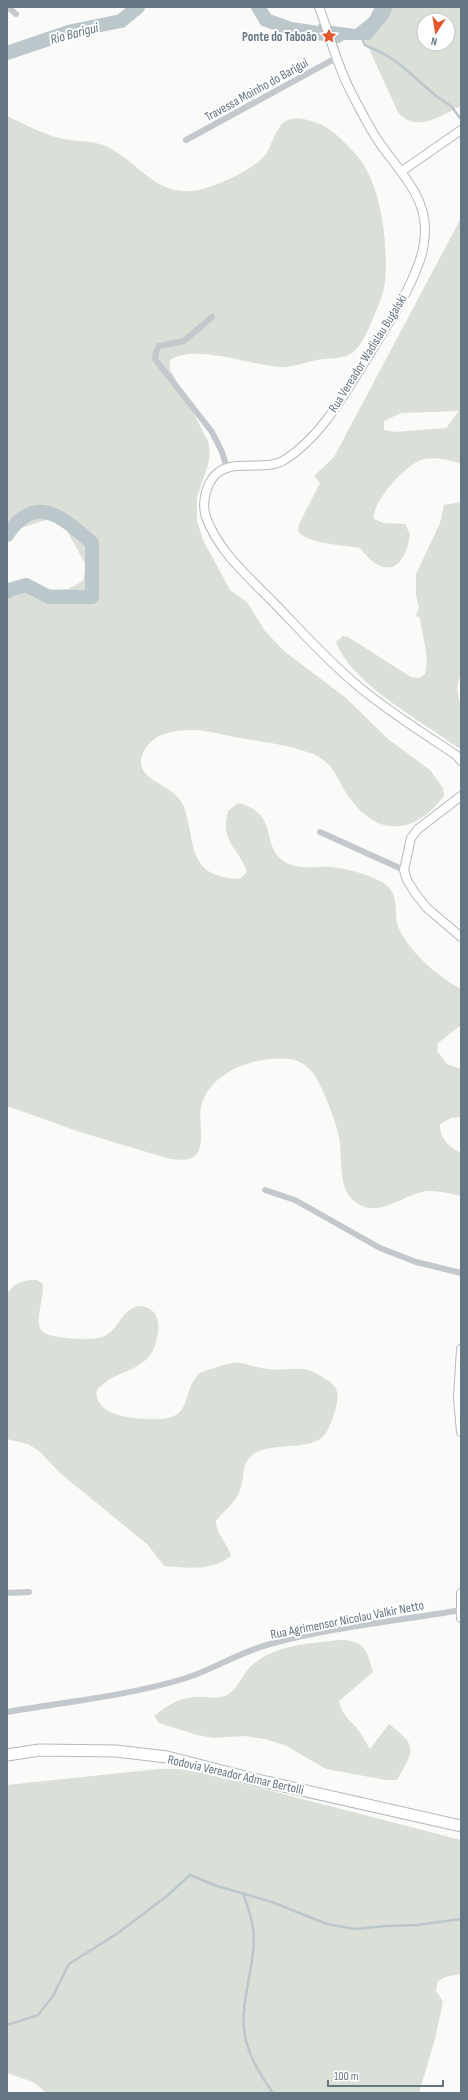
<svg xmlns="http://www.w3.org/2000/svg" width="468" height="2100" font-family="'Sofia Sans Condensed',sans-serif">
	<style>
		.green { fill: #dadfd7; fill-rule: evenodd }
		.water { fill: #bbc7cb }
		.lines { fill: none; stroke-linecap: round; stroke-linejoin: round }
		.stream { stroke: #bbc7cb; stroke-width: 2.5 }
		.river { stroke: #bbc7cb; stroke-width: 14 }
		.secondary-casing { stroke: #b3babf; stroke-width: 10 }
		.highway-casing { stroke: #b4b9bd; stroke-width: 13 }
		.street { stroke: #c3c8cc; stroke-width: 6 }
		.secondary { stroke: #fff; stroke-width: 8 }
		.highway { stroke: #fff; stroke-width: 11 }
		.labels { text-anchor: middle; stroke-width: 4; stroke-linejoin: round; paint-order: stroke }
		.poi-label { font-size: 13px; font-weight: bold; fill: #657683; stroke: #fff; text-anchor: end }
		.street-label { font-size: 13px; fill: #657683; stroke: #fff }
		.water-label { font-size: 14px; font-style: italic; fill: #60757c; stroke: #fff }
	</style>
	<rect width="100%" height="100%" fill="#fafaf8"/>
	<path class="green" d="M381,7H461V106C440,116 416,134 398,112L359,27ZM424,20H448V44H424Z
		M7,116C24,124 41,133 59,138C74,142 89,140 103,145C136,158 152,194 191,191C210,190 254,170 266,154C272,144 275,130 284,122C291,117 303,118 311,121C325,124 335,133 345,143C353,151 362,160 367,171C383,200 388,250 385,283C383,296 377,309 372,321C367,332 362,345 353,352C345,359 332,358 322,359C308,361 296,367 282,367C251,366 196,343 170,360V369L208,441L210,452L208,465L197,497V521L203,540L230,590L247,602L265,631L284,651L346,698L388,739L430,770L443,788L444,796C414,835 378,838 349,797C341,787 337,773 328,764C324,760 318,756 313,754C289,745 264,742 239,738C224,735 207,730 192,730C181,730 169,732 159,736C146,743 133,762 147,775C159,786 173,788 182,803C186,810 187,818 189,826C195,862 200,877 240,879L247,872C238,845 220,844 228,811L238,803C279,813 261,844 282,860C296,871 316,866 332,867C348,869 367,874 382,882C403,895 391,913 400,931C413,955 437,976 461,989V1025L438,1043L437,1051L447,1064L461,1069V1117L451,1118L440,1124C439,1138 449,1147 461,1153V1196C450,1193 439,1191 428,1191C403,1193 379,1221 354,1201C337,1187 343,1157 339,1137C336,1122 322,1085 313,1073C308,1066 299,1060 290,1059C258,1055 209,1071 201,1107C198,1122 205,1138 198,1152C193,1162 179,1160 170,1159L80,1132L7,1106V595L15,590L68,589L83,581L86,565L62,522L46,520L15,530L7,527Z
		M461,218V464C450,460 436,457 424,459C408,462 371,502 374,519L383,523L405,524L410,534C405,572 383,579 360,548C345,545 306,544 298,531L299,524L320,483L314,476L334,457ZM459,411L446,428L396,432L384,430V421L401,413Z
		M461,502V672L457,688L461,709V750C424,722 352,685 336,642L343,636L348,637L411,677L419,678L425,674C430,656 422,636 420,618L416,616L419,607L416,595V574L440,523L444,505Z
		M37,1280L43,1284C44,1296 35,1322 41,1330C46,1339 92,1341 102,1337C119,1332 121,1308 140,1306C146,1306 153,1310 156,1315C159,1322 159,1331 157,1338C150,1373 120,1367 100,1387C96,1390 96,1392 97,1397C102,1418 138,1419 156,1419C195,1420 180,1391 200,1373C204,1371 210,1369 215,1368C242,1357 243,1366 268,1369C291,1372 303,1363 324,1378C330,1382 336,1385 337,1392C340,1400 331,1425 326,1433C312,1454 268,1439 250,1457C242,1465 244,1477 241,1487C237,1502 225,1509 216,1521C216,1534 228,1544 231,1556C213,1571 186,1568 164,1566L148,1545L60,1473L39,1451L28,1444L7,1439V1294C15,1282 23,1280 37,1280Z
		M341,1640C365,1641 367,1650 373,1672L339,1701C342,1713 346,1717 354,1725C360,1731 365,1741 370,1749L389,1724C419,1748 414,1749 397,1780H386L326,1769L285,1745L264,1739L244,1736L214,1738L197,1735L159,1723L154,1716C167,1705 182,1696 200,1697C208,1697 218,1699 225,1696C238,1690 241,1676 251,1666C274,1645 311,1643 341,1640Z
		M158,1769H179L202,1773L461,1840V1974L445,1977L438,1981L436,1990L443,2002L435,2039L419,2093H47L33,2082L7,2073V1785Z"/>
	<path class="water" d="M375,7H393L389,17L370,40H322L318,24L355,29L369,18Z"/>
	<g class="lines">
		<path class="stream" d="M362,38L365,45L386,55L402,66L436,96L451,106L460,118
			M243,1893C247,1904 251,1916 253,1928C258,1967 234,2009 248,2047C253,2064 263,2079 273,2093
			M7,2025L38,2015L53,1996L69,1964L118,1933L167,1896L190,1875L214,1885L272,1902L327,1924L355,1929L386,1926L417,1925L461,1919"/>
		<path class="river" d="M258,7L266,20L291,29L338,36
			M7,53L72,31L121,21L138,7
			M7,535C36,492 62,517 92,543V597H49L26,585L9,590L7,592"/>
		<g class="secondary-casing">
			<path id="secondary" d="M319,7C329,33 336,61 348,86C357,104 366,122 377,139C395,167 425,193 425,229C425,242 422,256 417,268C405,299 386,327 369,355C346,391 323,435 286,459C265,474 227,455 212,479C205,489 202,505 206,517C219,553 251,579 277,606C303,633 329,662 358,686C389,712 423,733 456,755L461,761
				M402,171L461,130
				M461,796L418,829L411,838L404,870L407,880L415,893L427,908L461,937
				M461,1349L458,1398L461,1432
				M461,1593V1618"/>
		</g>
		<g class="highway-casing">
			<path id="highway" d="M7,1755L40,1750L116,1751L167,1757L253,1779L461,1826"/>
		</g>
		<path class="street" d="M8,7L16,14
			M186,140L336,58
			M212,317L184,341L159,346L156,352L155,359L212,432L222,452L227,468
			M320,832L404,870
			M265,1190L295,1200L380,1248L416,1262L461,1273
			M7,1593L29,1592
			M7,1712C65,1702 126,1696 183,1679C213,1670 239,1652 270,1644C333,1627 397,1621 461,1610"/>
		<use href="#secondary" class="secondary"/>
		<use href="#highway" class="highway"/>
	</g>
	<defs>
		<g id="sight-bare" transform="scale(1.2)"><path d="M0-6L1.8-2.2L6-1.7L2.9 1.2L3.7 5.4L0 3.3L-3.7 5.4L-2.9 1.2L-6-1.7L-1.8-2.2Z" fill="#e4572e" stroke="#fff" stroke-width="2.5" paint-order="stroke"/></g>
	</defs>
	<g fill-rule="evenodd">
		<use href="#sight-bare" x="329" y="36"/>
	</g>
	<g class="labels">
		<g class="poi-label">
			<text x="317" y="41">Ponte do Taboão</text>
		</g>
		<g class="street-label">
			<text transform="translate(256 89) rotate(-29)" y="5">Travessa Moinho do Barigui</text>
			<text transform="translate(367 353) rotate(-58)" y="5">Rua Vereador Wadislau Bugalski</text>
			<text transform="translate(347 1619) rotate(-11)" y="5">Rua Agrimensor Nicolau Valkir Netto</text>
			<text transform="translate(236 1774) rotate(13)" y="5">Rodovia Vereador Admar Bertolli</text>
		</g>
		<g class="water-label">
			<text transform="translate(74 33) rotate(-15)" y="5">Rio Barigui</text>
		</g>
	</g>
	<rect width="468" height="2100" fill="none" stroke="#657683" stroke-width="16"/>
	<g transform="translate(436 32) rotate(192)"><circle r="19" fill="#ffffff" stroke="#c1c8cd"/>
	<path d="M0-3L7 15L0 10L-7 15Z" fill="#e4572e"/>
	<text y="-6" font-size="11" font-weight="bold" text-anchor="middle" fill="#657683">N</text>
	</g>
	<path d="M328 2080v6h115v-6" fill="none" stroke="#657683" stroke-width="2"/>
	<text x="334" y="2080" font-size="12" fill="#657683" stroke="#ffffff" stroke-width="3" paint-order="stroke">100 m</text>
</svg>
